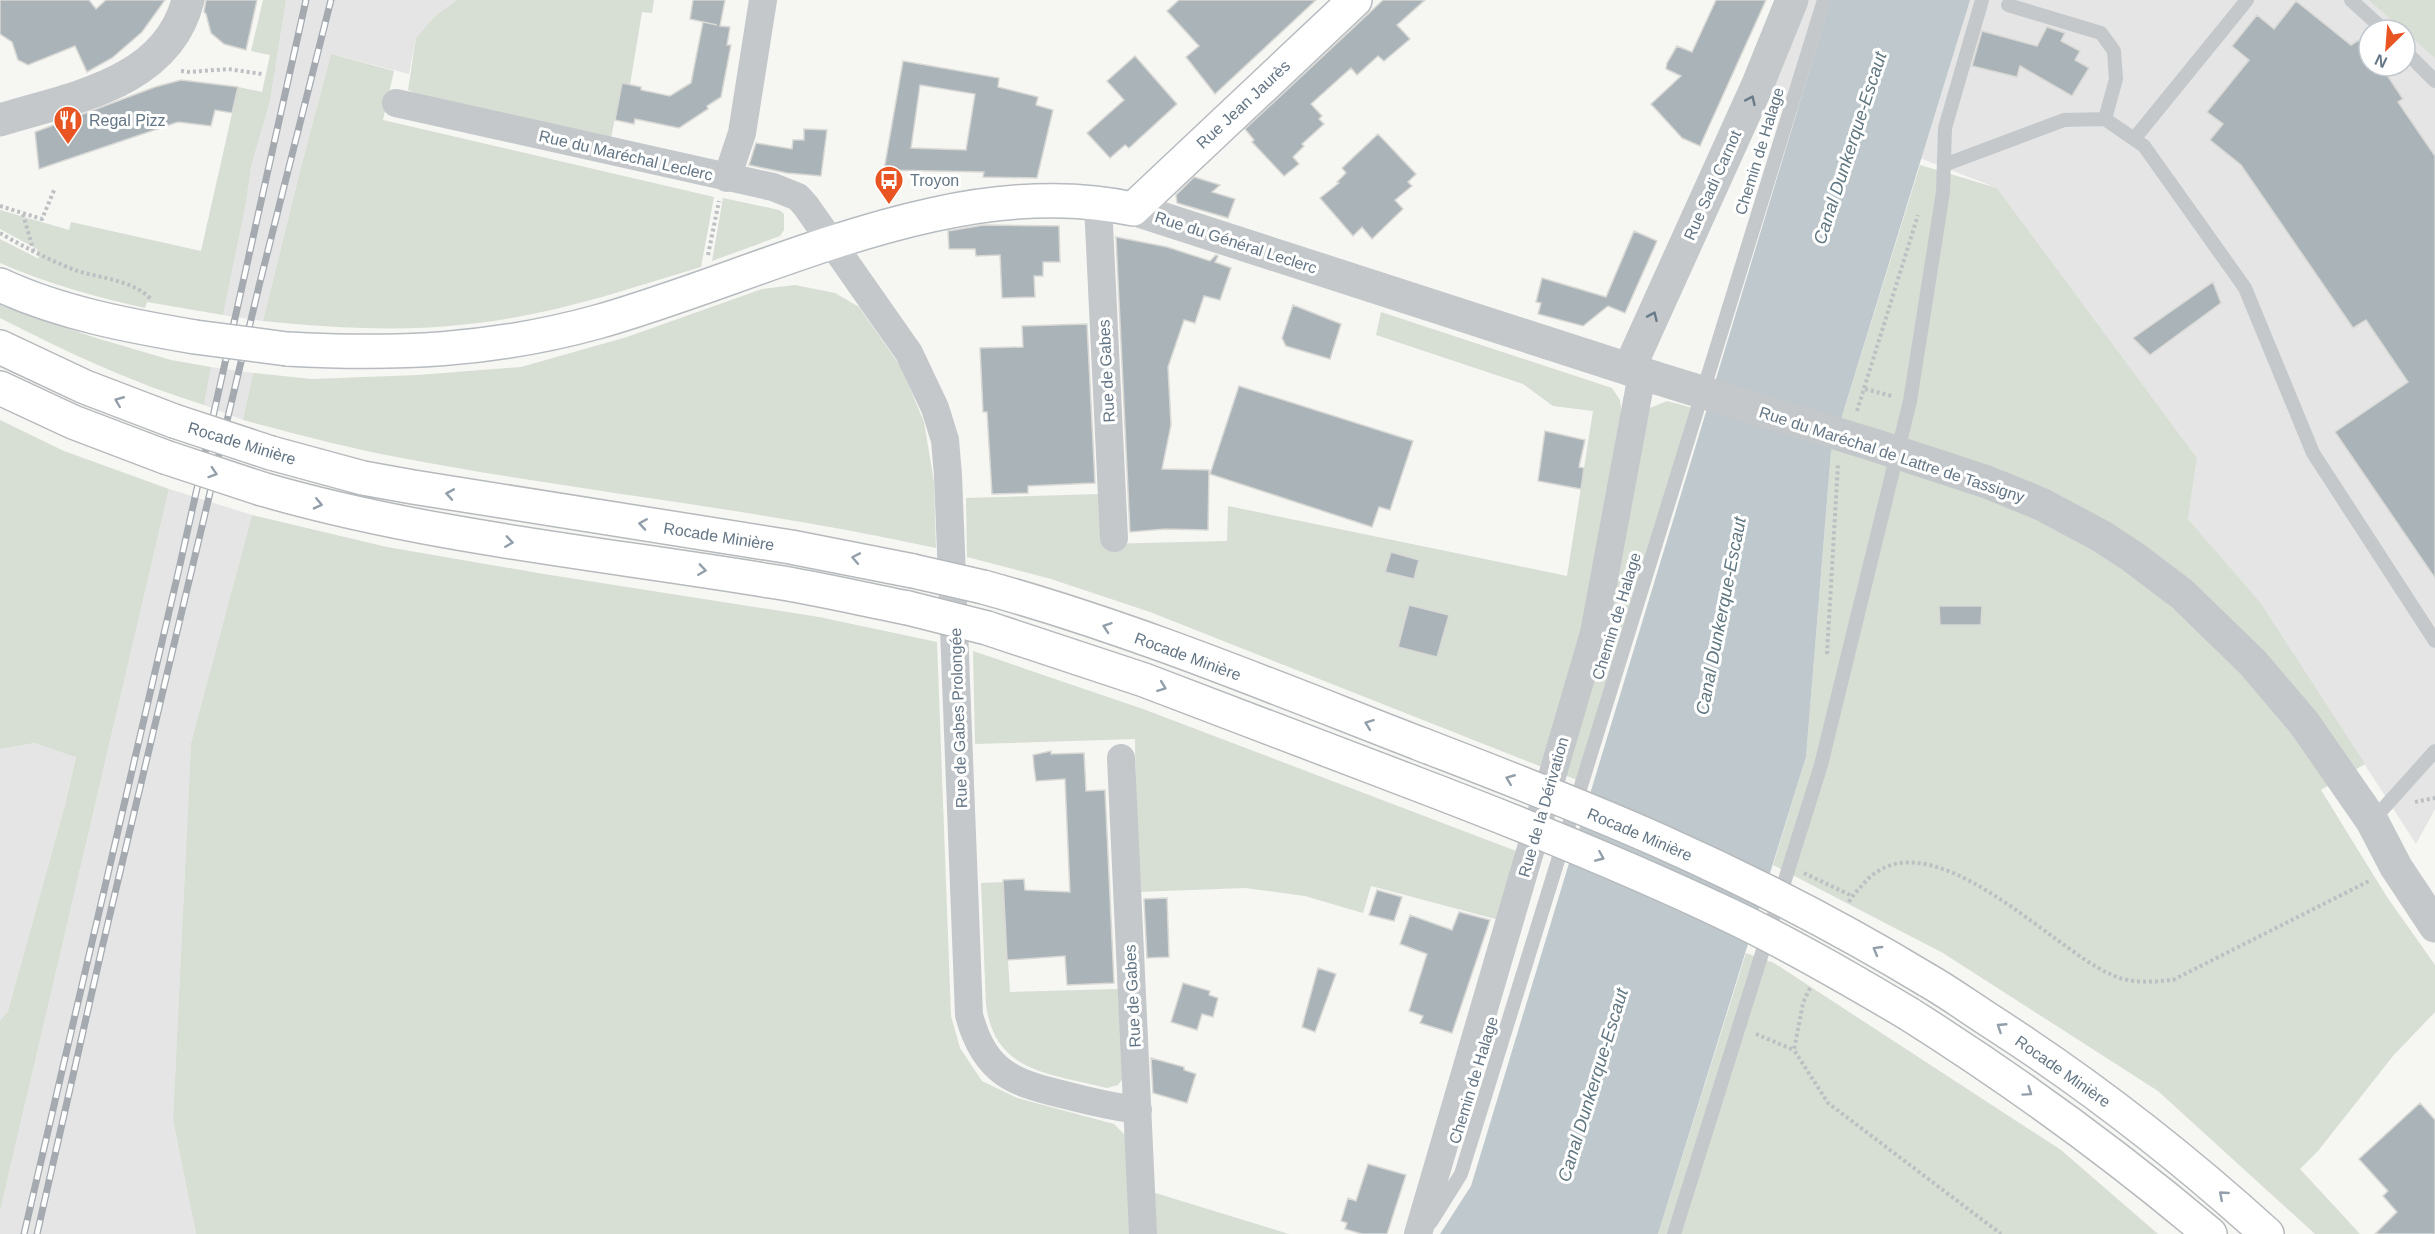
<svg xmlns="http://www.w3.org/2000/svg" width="2435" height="1234" font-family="Arial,sans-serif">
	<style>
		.built { fill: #e4e5e4; fill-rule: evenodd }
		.green { fill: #d7ded4 }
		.water { fill: #bec8cd }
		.building { fill: #aab3b8; stroke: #d8d8d5; stroke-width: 1.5; fill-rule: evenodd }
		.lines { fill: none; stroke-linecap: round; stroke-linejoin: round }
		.secondary-casing { stroke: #b6bbc0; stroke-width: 36 }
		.motorway-casing { stroke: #b6babd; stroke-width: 36 }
		.path { stroke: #bdc0c2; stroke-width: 4; stroke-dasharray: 3 3; stroke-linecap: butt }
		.service { stroke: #c4c8cb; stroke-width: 14 }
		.minor { stroke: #c4c8cb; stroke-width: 28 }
		.tertiary { stroke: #c4c8cb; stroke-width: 33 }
		.secondary { stroke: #fff; stroke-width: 33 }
		.motorway { stroke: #fff; stroke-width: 33 }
		.rail-casing { stroke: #a4aab0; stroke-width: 7 }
		.rail { stroke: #fff; stroke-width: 4.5; stroke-dasharray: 14; stroke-linecap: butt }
		.secondary-bridge-casing { stroke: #b6bbc0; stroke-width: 36; stroke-linecap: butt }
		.motorway-bridge-casing { stroke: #b6babd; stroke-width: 36; stroke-linecap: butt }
		.tertiary-bridge { stroke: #c4c8cb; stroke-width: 33 }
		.secondary-bridge { stroke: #fff; stroke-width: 33 }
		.motorway-bridge { stroke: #fff; stroke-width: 33 }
		.oneway { stroke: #697a88 }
		.oneway2 { stroke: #929faa }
		.labels { text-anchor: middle; stroke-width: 6; stroke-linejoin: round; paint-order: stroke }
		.street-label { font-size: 16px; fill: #647685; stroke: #fff }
		.poi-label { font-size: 16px; fill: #647685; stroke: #fff; text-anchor: start }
		.water-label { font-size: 18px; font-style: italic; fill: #607781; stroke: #fff }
	</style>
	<rect width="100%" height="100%" fill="#f6f6f3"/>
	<path class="built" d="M286,0H457L436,15L416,38L409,74L331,54L299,175L263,321L223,315L246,203L251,167L270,101Z
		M1776,0H2435V809L2416,844L2260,602L2188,519L2197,458L1997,188L1747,91ZM2369,30H2405V66H2369Z
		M211,367L253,373L243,420L204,405Z
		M169,489L252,515L191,743L173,1120L196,1234H0V1211Z
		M35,743L76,756L65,805L8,1011L0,1021V749Z"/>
	<path class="green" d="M263,0H286L270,101L251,167L246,203L223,315L147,302L145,308C96,297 46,283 0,263V239L39,259L37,249L0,229V210L69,230L71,222L201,251L238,87L262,92L270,55L251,51Z
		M457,0H654L652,13L642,12L630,85L622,83L610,143L443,105L408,90L416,38L436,15Z
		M2369,0H2435V58Z
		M331,54L394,71L383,120L714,197L701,267C625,290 549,316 469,324C401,332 332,328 263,321L299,175Z
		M1920,165L1997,188L2197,458L2188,519L2260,602L2365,764L2321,790L2387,897L2435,965V1012L2393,1056L2318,1151L2300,1169L2360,1234H2315L2158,1091L1943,953L1773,865L1806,757L1831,452Z
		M723,198L779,210L784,214V230L780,236L712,261Z
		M795,285L835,293L859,307L901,367L924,422L934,482L936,548C760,509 580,492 402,458C348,448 296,434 243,420L253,373L312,379L418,375L521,367L627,337L762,289Z
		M0,305L93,337L171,360L211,367L204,405C133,383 66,352 0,318Z
		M1381,312L1612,388L1620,400L1623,426L1599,582L1547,769L1150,612L1051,579L967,557L966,498L1100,494L1101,544L1227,541L1228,506L1567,576L1593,411L1553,406L1523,384L1376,335Z
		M1667,401L1693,408L1577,780L1562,774L1645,410Z
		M0,420L64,451L169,489L0,1211V1021L8,1011L65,805L76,757L35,743L0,749Z
		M252,515L387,547L544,574L819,617L937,642L951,1016L960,1048L982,1081L1017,1098L1114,1124L1129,1139L1134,1234H196L173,1120L191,743Z
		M973,651L1143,709L1524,854L1503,921L1371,886L1363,913L1305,896L1245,888L1137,892L1135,739L975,744Z
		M1003,882L1010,992L1118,989L1124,1077L1118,1085L1107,1088C1051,1074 995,1073 986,1005L981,883Z
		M1746,953L1774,963L2061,1150L2158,1234H1658Z
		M1152,1192L1289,1234H1154Z"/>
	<path class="water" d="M1831,0H1970L1831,452L1806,757L1658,1234H1440L1471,1186Z"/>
	<path class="building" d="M0,0H89L96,9L106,0H165L142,32L112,58L87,72L75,46L28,65L18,60L12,42L0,34Z
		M206,0H257L246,50L224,44L211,33L206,14L204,12Z
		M693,0H725L720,26L730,27L727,45H731L721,97L707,106L708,109L679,128L635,119L634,124L615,120L622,83L641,87V90L670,96L691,83L703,22L717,25L690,19Z
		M1179,0H1316L1215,94L1186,57L1199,46L1167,11Z
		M1383,0H1425L1397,25L1410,39L1384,61L1378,56L1357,75L1351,68L1311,104L1322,116L1319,119L1324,124L1302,144L1304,146L1293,157L1299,164L1284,176L1252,142L1254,140L1245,129Z
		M1716,0H1766L1700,146L1682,138L1651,104L1681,76L1666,69L1667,63L1677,46L1692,52Z
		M2296,1L2351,45L2369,34V66H2381L2403,99L2398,102L2435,156V578L2335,432L2408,382L2366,320L2353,328L2241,165L2210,140L2223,124L2207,112L2249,60L2232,46L2257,15L2274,29Z
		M2047,27L2065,33L2061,41L2080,51L2075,60L2089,68L2072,96L2020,66L2017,77L1972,66L1982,31L2037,46Z
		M1135,56L1177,104L1129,148L1125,145L1110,158L1087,133L1124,100L1107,81Z
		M903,61L999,78L998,87L1038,97L1036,105L1053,110L1037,178L983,177L984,172L884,170ZM920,85L975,94L966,150L911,148Z
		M181,80L238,87L232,113L215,110L211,126L178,122L39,169L35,132L155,87Z
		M804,129L827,130L821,176L787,173L749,165L756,143L792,149L793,140H804Z
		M1378,134L1416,174L1408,182L1412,186L1395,200L1403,209L1372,239L1362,227L1353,236L1320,198L1339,183L1337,182L1346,173L1342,168Z
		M1194,177L1220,185L1212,192L1235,199L1228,218L1177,203L1176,195Z
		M984,225L1059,226L1060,262H1043V276H1034L1035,297L1002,298L1000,255L976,256L975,249H949L948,231Z
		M1634,231L1657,241L1625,313L1608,306L1583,326L1538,314L1541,303L1536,302L1542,278L1606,297Z
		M1116,237L1167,247L1210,261L1216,255L1218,256L1215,262L1231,268L1220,300L1204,296L1195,323L1184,320L1168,367L1171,425L1162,469L1209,470L1208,530L1165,529L1130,532Z
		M2213,282L2221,303L2150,355L2133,338Z
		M1293,305L1341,324L1330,359L1286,346L1282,338Z
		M1087,324L1095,483L1028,486V493L992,494L987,412H983L980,348L1023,347L1022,326Z
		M1239,386L1413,441L1390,510L1379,507L1372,527L1210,474Z
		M1545,431L1585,440L1579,467L1584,468L1581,489L1538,481Z
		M1391,552L1419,560L1414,579L1385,572Z
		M1409,605L1449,615L1437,657L1398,647Z
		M1939,606H1982L1981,625H1940Z
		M1051,751V754L1084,753L1086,791L1105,790L1114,983L1067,985L1065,956L1007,960L1003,880L1024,879L1025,890L1070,892L1065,779L1036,781L1034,767L1033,755Z
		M1377,890L1402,897L1394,921L1369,915Z
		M1167,898L1169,957L1147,958L1144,899Z
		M1459,912L1490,920L1452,1033L1420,1023L1423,1016L1409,1011L1427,954L1400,944L1410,915L1452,930Z
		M1318,968L1336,974L1315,1032L1302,1027Z
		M1183,983L1210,991L1209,995L1218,998L1213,1017L1202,1014L1197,1030L1171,1022Z
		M1151,1058L1184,1067V1070L1196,1074L1187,1103L1153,1093Z
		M2420,1103L2435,1120V1234H2375L2397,1212L2383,1196L2388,1191L2359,1159Z
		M1368,1164L1406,1175L1387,1234H1362L1345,1229L1347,1223L1341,1221L1348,1198L1356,1201Z"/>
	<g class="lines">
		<g class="secondary-casing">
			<path id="secondary" d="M0,285C60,313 130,326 195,337
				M287,349C395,355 492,351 597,322C764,275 957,170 1133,209L1355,0"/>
		</g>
		<g class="motorway-casing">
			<path id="motorway" d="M0,347L85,387L174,421
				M0,388L73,422L165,457
				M271,453L363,478L413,487L791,547L913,571
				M262,489C428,537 600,553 770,581C816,588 862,599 908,608
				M983,587C1133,628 1278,689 1423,745
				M987,628L1144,680L1409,781
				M1927,980C1950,993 1970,1008 1992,1022C2090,1085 2181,1156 2267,1234
				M1909,1014C2015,1081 2114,1153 2210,1234"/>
		</g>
		<path class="path" d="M181,71L190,72L228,69L262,74
			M0,206L42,219L55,188
			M23,214L34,253
			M0,233C24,247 49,260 75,270C101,279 132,279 152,300
			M708,255L719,201
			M1865,389L1892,396
			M1857,411L1918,215
			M1827,654L1838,464
			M2415,802L2435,798
			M1804,873L1852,896
			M1849,902C1853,894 1860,888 1866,881C1930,814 2051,948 2110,974C2130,984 2151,982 2173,980L2371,880
			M1810,988L1803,1003L1794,1050L1828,1103L2001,1234
			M1756,1034L1794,1050"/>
		<path class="service" d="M2351,0L2384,30
			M2008,5L2101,33L2114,51L2116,79L2105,119
			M2405,51L2435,81
			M2134,139L2247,0
			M1944,165L2064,120L2105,119L2144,146L2245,288L2313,453L2435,641
			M2372,821L2435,751
			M1431,1222L1461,1174L1824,0
			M1674,1234L1821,765L1910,401L1943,192L1945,128L1982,0"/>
		<path class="minor" d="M396,103L773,187L798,197L806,206L909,353L935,408L945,440L948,475L969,1015C985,1075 1015,1083 1069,1096C1092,1102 1114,1107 1138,1110
			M727,178L742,133L763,0
			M1098,204L1114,538
			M1121,758L1143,1234
			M1418,1234L1594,633L1642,374"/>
		<path class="tertiary" d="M0,120C71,98 167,84 188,0
			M1133,209L1653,377
			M1629,369L1758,84L1792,0
			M1877,446L1987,482L2041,504L2101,536L2133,557L2182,594L2253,663L2304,723L2372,821L2396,867L2435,926"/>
		<use href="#secondary" class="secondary"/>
		<use href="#motorway" class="motorway"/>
		<g class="rail-casing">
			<path id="rail" d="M24,1234L179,569L306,0
				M37,1234L102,948L259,286L331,0"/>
		</g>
		<use href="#rail" class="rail"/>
		<g class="secondary-bridge-casing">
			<path id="secondary-bridge" d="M195,337L287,349"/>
		</g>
		<g class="motorway-bridge-casing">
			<path id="motorway-bridge" d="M174,421L271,453
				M165,457L262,489
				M913,571L983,587
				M908,608L987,628
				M1423,745C1503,776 1582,806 1660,841C1752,882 1841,928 1927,980
				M1409,781C1517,822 1624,865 1729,915C1790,944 1850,979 1909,1014"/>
		</g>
		<path class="tertiary-bridge" d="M1653,377L1877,446"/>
		<use href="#secondary-bridge" class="secondary-bridge"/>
		<use href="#motorway-bridge" class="motorway-bridge"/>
	</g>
	<defs><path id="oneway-chevron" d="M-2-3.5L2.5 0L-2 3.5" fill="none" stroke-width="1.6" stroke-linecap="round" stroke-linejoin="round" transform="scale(1.5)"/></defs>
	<g class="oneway">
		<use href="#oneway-chevron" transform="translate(1751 100) rotate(-65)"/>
		<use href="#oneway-chevron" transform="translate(1653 316) rotate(-66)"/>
	</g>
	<g class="oneway2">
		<use href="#oneway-chevron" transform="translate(119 401) rotate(-158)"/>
		<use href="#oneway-chevron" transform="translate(213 473) rotate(18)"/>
		<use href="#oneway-chevron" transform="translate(450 494) rotate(-170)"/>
		<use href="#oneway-chevron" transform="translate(318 504) rotate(13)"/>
		<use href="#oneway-chevron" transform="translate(643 524) rotate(-171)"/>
		<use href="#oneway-chevron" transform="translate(509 542) rotate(8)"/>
		<use href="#oneway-chevron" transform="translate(856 558) rotate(-169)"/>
		<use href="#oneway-chevron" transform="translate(702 570) rotate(8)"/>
		<use href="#oneway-chevron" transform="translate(1107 627) rotate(-161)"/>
		<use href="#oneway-chevron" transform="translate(1162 687) rotate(21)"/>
		<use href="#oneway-chevron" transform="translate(1369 724) rotate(-159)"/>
		<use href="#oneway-chevron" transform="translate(1510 779) rotate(-158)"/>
		<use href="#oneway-chevron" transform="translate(1600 857) rotate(23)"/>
		<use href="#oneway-chevron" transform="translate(1877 950) rotate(-150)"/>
		<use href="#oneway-chevron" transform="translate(2001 1027) rotate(-147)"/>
		<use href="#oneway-chevron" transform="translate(2028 1092) rotate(35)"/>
		<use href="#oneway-chevron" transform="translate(2223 1195) rotate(-139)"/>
	</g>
	<defs>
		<g id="restaurant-pin" transform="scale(1.5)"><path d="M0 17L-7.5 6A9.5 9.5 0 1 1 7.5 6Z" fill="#e85522" stroke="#fff"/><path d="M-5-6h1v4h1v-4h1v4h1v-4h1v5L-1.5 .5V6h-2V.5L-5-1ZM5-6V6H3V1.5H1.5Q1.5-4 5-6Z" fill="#fff"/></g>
		<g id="bus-pin" transform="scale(1.5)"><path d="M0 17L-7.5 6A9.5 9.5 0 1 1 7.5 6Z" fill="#e85522" stroke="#fff"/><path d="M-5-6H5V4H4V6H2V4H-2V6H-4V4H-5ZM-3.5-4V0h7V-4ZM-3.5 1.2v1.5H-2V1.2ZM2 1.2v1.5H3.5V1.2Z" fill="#fff"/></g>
	</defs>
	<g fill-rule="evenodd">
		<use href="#restaurant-pin" x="68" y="120"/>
		<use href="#bus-pin" x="889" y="180"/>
	</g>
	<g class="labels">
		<g class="street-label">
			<text transform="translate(1243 104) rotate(-43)" y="6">Rue Jean Jaurès</text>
			<text transform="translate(1759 151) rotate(-73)" y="6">Chemin de Halage</text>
			<text transform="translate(626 155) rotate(13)" y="6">Rue du Maréchal Leclerc</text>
			<text transform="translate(1712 185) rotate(-66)" y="6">Rue Sadi Carnot</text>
			<text transform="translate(1236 242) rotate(18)" y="6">Rue du Général Leclerc</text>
			<text transform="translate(1106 371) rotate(-93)" y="6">Rue de Gabes</text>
			<text transform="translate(242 443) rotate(17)" y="6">Rocade Minière</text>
			<text transform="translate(1892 454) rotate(18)" y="6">Rue du Maréchal de Lattre de Tassigny</text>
			<text transform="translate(719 536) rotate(9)" y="6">Rocade Minière</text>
			<text transform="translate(1616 616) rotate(-73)" y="6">Chemin de Halage</text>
			<text transform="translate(1188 656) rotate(20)" y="6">Rocade Minière</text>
			<text transform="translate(958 718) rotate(-92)" y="6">Rue de Gabes Prolongée</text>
			<text transform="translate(1543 807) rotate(-74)" y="6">Rue de la Dérivation</text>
			<text transform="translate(1640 834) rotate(23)" y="6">Rocade Minière</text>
			<text transform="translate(1132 996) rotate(-93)" y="6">Rue de Gabes</text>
			<text transform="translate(2063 1071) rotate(35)" y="6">Rocade Minière</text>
			<text transform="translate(1473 1080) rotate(-73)" y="6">Chemin de Halage</text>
		</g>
		<g class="poi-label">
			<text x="89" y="126">Regal Pizz</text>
			<text x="910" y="186">Troyon</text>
		</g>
		<g class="water-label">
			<text transform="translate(1850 148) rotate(-72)" y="6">Canal Dunkerque-Escaut</text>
			<text transform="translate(1721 616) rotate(-79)" y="6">Canal Dunkerque-Escaut</text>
			<text transform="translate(1593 1085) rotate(-73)" y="6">Canal Dunkerque-Escaut</text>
		</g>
	</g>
	<g transform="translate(2387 48) rotate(205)"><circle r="28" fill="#ffffff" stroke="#c1c8ce" stroke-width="1.5"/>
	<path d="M0-4.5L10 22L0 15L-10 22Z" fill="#e85522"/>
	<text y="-9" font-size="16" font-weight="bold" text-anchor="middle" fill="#647685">N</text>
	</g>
</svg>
